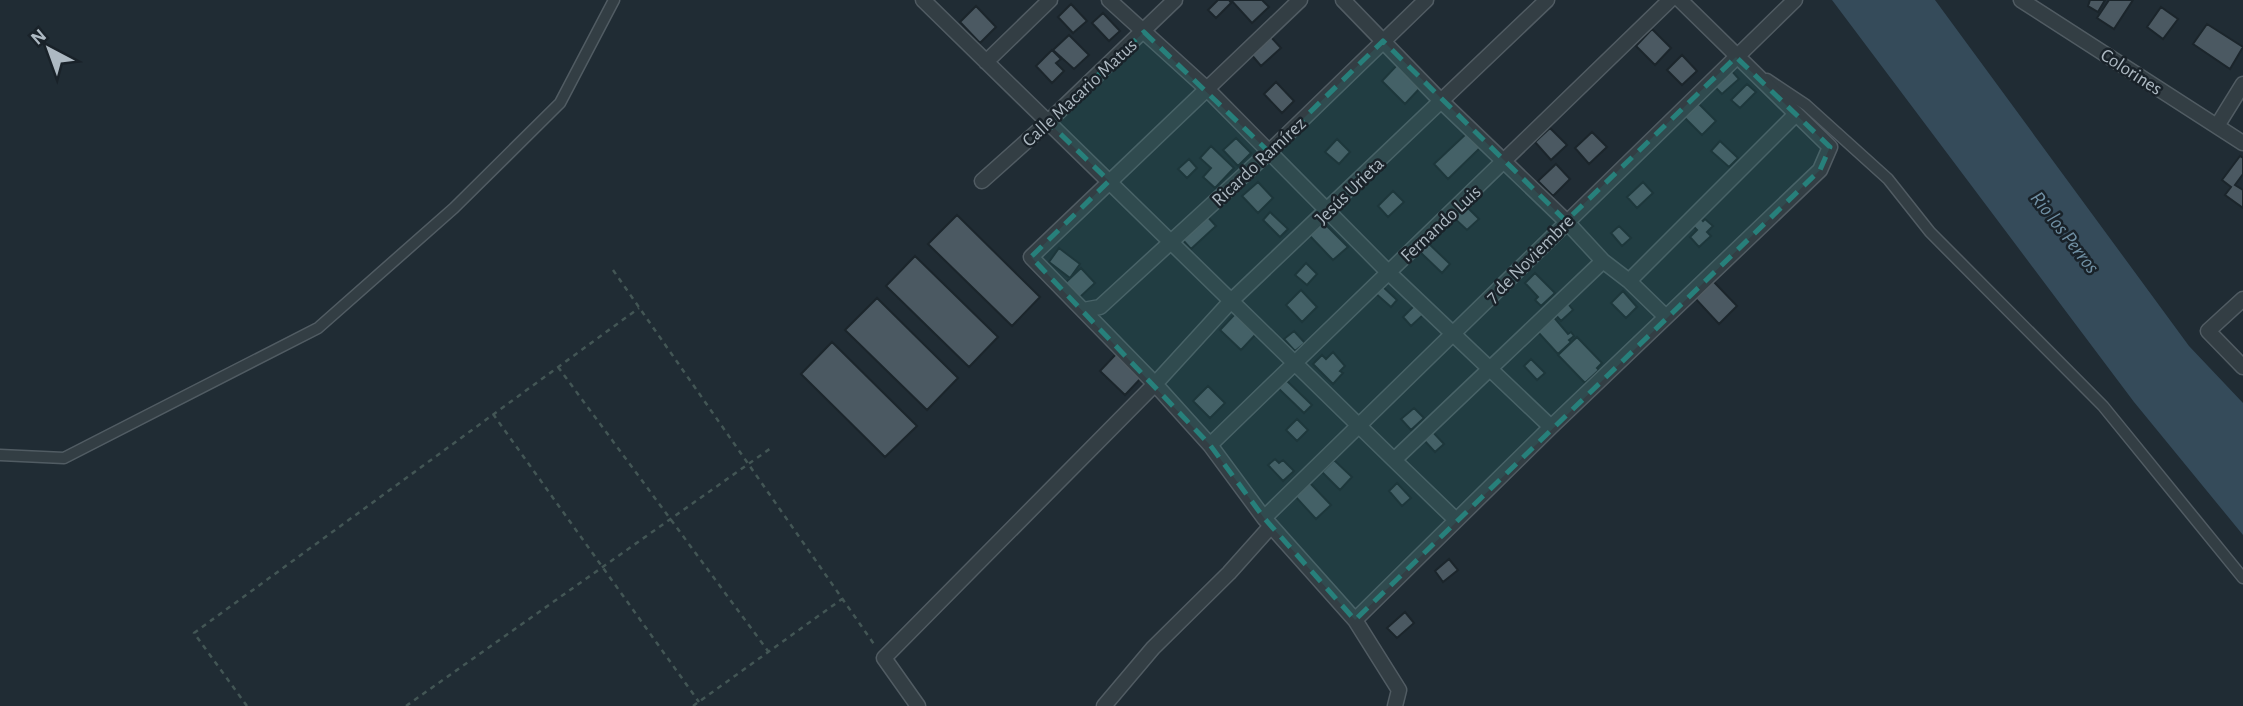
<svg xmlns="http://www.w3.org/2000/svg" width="2243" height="706" font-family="'Alegreya Sans',sans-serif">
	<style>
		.water { fill: #354b5a }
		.building { fill: #4b5962; stroke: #1b252b; stroke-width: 2 }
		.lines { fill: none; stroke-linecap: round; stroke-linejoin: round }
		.pedestrian-casing { stroke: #515c63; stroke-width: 13 }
		.minor-casing { stroke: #515c63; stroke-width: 17 }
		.path { stroke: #435655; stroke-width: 2.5; stroke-dasharray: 5 5; stroke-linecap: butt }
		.pedestrian { stroke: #333e44; stroke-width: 10 }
		.minor { stroke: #333e44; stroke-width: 14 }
		.marked { fill: #27807b; fill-opacity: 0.2; stroke: #27807b; stroke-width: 5; stroke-dasharray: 14 9; stroke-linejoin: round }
		.labels { text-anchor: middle; stroke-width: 5; stroke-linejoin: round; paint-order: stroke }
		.street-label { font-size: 19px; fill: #adb9c2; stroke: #192229 }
		.water-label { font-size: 21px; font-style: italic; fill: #7090a4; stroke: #192229 }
	</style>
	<rect width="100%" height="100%" fill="#202c34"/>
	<path class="water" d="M1832,0H1935L2189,346L2243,403V535L2134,402Z"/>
	<path class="building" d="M1218,0H1229L1231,3L1216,18L1208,10Z
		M1231,0H1262L1269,7L1252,23Z
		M2090,0H2105L2098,12L2088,6Z
		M2109,0H2133L2114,29L2097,18Z
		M1071,4L1087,21L1073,33L1058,17Z
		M976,6L996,27L980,43L960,22Z
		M2161,7L2178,19L2163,39L2147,27Z
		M1103,13L1120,31L1109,41L1092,23Z
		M2207,24L2243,47L2230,69L2193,44Z
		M1652,29L1671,48L1655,65L1636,46Z
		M1069,35L1089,55L1074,69L1053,50Z
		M1269,35L1281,48L1261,66L1250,53Z
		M1052,50L1061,59L1056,63L1064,71L1052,83L1036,66Z
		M1682,55L1697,71L1682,85L1667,70Z
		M1398,64L1421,87L1405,104L1382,81Z
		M1731,70L1739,79L1722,94L1715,87Z
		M1276,82L1294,101L1282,113L1264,94Z
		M1747,84L1756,92L1740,108L1731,100Z
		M1697,102L1716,121L1702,135L1683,116Z
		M1550,128L1567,145L1551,160L1535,142Z
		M1468,132L1482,146L1448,179L1434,164Z
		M1592,132L1607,147L1589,164L1575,148Z
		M1236,138L1251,153L1238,166L1223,150Z
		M1337,139L1350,152L1339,164L1325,152Z
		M1720,141L1738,158L1729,167L1711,151Z
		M1211,146L1234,168L1215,188L1203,177L1211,168L1200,158Z
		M2240,156L2243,158V174L2235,185L2243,190V208L2225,195L2231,187L2222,180Z
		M1189,159L1197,168L1187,178L1178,169Z
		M1556,164L1570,179L1553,196L1538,181Z
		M1258,182L1273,198L1258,213L1242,196Z
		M1643,182L1653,193L1637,208L1627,197Z
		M1393,191L1404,202L1388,217L1378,206Z
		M1464,204L1479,219L1467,230L1452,216Z
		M1270,212L1288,229L1280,237L1263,220Z
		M957,215L1040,297L1012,326L928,244Z
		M1206,215L1216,226L1191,249L1181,238Z
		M1699,217L1703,221L1705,219L1713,226L1707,232L1711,236L1699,247L1690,237L1697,230L1693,226Z
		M1323,222L1348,247L1333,260L1309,235Z
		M1619,226L1631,238L1622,246L1611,233Z
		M1426,241L1450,264L1442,273L1418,250Z
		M1059,248L1080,264L1070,278L1049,262Z
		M915,256L998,337L969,367L886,286Z
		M1306,263L1317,274L1307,285L1295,275Z
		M1081,268L1095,283L1079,298L1065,283Z
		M1535,273L1555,293L1541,306L1535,300L1538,297L1525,283Z
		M1713,281L1737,306L1719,324L1693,296Z
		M1381,285L1397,300L1391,307L1374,292Z
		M1301,290L1317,307L1302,322L1286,305Z
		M1623,291L1637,307L1626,318L1611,303Z
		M877,298L958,378L927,410L845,330Z
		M1566,301L1573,310L1561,321L1553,312Z
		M1414,306L1423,315L1411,326L1403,317Z
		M1235,314L1256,334L1241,350L1220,330Z
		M1552,315L1568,334L1571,332L1574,336L1569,340L1571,342L1558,354L1537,331Z
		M1294,331L1305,343L1295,351L1284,339Z
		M1577,337L1602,363L1597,368L1599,370L1585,383L1558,355Z
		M832,342L917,426L885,457L801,374Z
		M1333,352L1345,366L1340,371L1343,373L1333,384L1313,364L1322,355L1326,359Z
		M1117,353L1142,377L1125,395L1100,371Z
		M1531,359L1545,373L1537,380L1524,366Z
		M1286,380L1312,405L1304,413L1278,388Z
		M1208,386L1225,403L1210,418L1193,401Z
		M1414,408L1424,418L1411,430L1401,419Z
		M1297,419L1308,430L1297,441L1286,430Z
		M1431,430L1444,444L1435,452L1422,438Z
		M1275,459L1279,463L1283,460L1294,471L1283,481L1268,465Z
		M1334,460L1352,477L1340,490L1322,472Z
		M1309,482L1331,505L1316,519L1294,495Z
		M1397,483L1411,498L1402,506L1389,491Z
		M1449,559L1458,570L1443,582L1435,571Z
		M1405,612L1414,623L1397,638L1387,628Z"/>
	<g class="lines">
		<g class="pedestrian-casing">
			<path id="pedestrian" d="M1767,79L1806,105L1888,179L1930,232L2103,406L2243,578
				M0,455L64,458L318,328L454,208L560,103L614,0"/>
		</g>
		<g class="minor-casing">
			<path id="minor" d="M923,0L1394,460
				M1109,0L1207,89L1388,272L1551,427
				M1300,0L1031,257L1155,384L1210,445L1264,518L1355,620L1399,690L1395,706
				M1343,0L1440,100L1566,221L1603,261L1629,281L1666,317
				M2021,0L2243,143
				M986,62L1050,0
				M2217,126L2243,84
				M982,181L1048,122L1175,0
				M1629,281L1796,114
				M2243,299L2208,331L2243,367
				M1083,310L1100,307L1269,152L1426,0
				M1210,445L1670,0
				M1264,518L1795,0
				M1456,520L1394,460L1603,261
				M1355,620L1551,427L1820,170L1830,147L1680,0
				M918,706L884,658L1155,384L1231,301L1547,0
				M1104,706L1153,648L1229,573L1271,526"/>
		</g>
		<path class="path" d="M613,270L876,647
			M558,367L768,651
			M493,414L699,702
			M247,706L194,633L639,308
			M406,706L771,448
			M693,706L842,599"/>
		<use href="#pedestrian" class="pedestrian"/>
		<use href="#minor" class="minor"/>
	</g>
	<path class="marked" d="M1144,32L1269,152L1383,41L1566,221L1736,57L1830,147L1820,170L1355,620L1264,518L1210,445L1031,257L1109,181L1048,122Z"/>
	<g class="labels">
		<g class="street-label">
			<text transform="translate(2132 71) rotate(33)" y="7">Colorines</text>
			<text transform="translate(1079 92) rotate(-43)" y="7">Calle Macario Matus</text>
			<text transform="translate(1258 161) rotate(-43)" y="7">Ricardo Ramírez</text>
			<text transform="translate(1349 190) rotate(-44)" y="7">Jesús Urieta</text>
			<text transform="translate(1440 223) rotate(-43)" y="7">Fernando Luis</text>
			<text transform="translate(1529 258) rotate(-45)" y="7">7 de Noviembre</text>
		</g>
		<g class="water-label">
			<text transform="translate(2065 232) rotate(52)" y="7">Rio los Perros</text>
		</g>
	</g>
	<g transform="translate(49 49) rotate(319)" stroke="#192229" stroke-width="5" paint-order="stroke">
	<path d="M0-5L12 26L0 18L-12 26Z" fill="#adb9c2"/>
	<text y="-10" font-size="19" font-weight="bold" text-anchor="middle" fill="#adb9c2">N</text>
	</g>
</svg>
